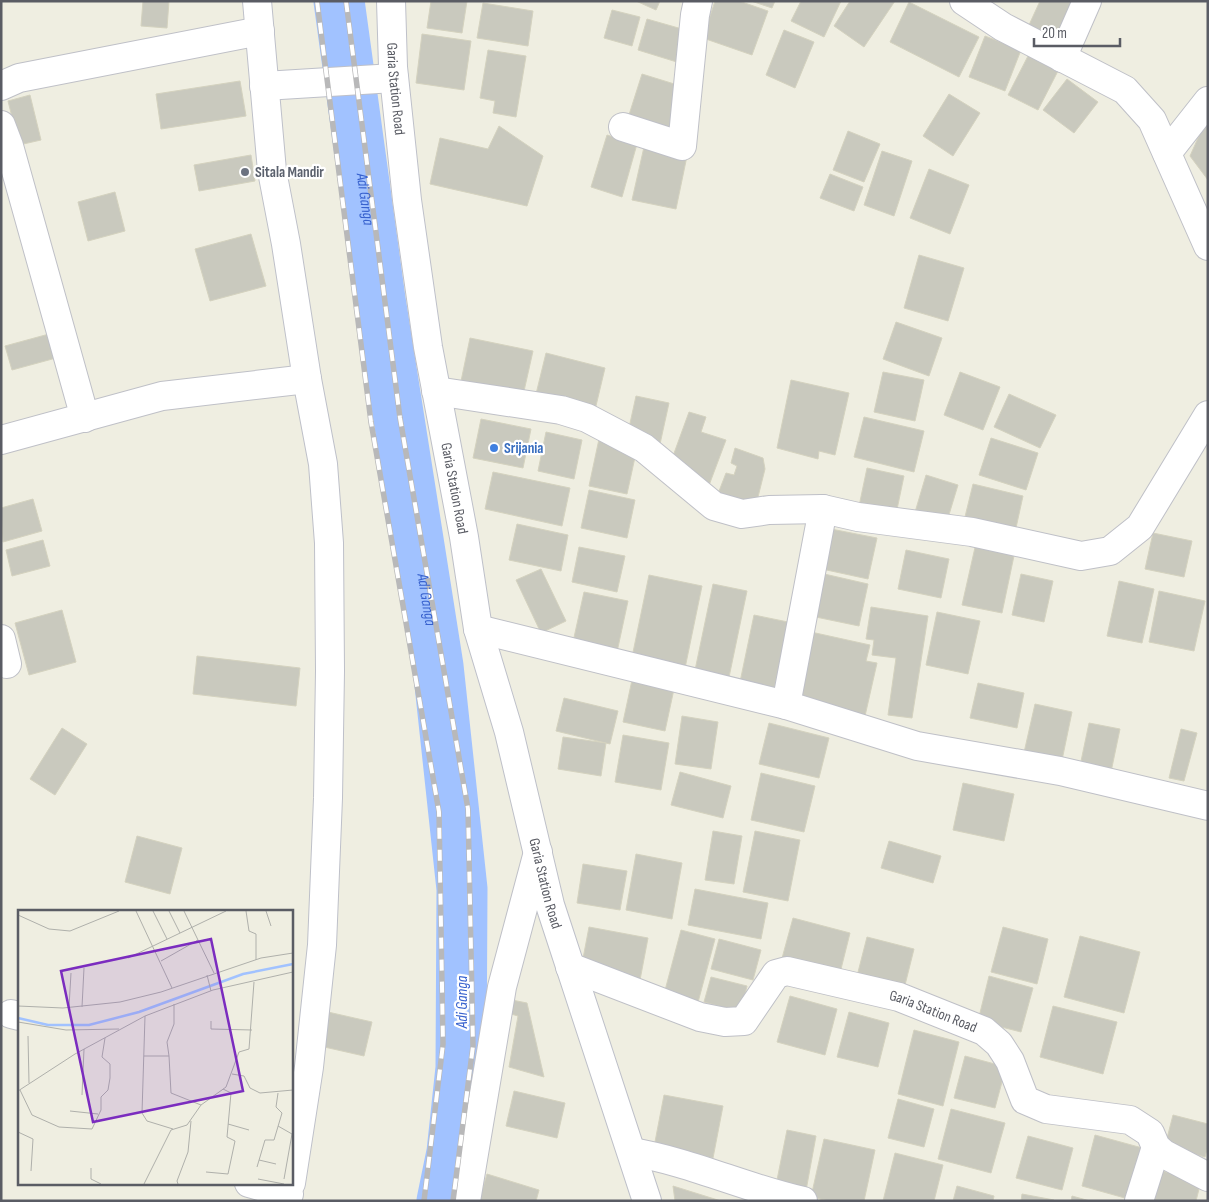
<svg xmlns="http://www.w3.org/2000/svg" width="1209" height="1202" font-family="'Sofia Sans Condensed',sans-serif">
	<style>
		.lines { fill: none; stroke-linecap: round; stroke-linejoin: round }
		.river { stroke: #a1c2ff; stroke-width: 51 }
		.building { fill: #c9c9be; stroke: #d4d2bf }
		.street-casing { stroke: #bfc0c7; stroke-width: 30 }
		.secondary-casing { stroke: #bec0c9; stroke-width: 30 }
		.street { stroke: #fff; stroke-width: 28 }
		.secondary { stroke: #fff; stroke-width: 28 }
		.rail-casing { stroke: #b8b8b9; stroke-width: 5.5 }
		.rail { stroke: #fff; stroke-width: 4; stroke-dasharray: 11; stroke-linecap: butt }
		.worship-dot { fill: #6b7280; stroke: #fff; stroke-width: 2 }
		.shop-dot { fill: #3f7fe0; stroke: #fff; stroke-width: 2 }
		.labels { text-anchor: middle; stroke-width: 4.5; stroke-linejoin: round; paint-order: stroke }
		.street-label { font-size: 15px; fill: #5a5c64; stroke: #fff }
		.worship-label { font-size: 15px; font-weight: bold; fill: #5b616d; stroke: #fff; text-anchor: start }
		.shop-label { font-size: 15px; font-weight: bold; fill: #366cbe; stroke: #fff; text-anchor: start }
		.water-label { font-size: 16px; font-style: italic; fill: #3862ce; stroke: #fff }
		.inset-river { fill: none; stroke: #a1c2ff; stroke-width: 2.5 }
		.inset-road { fill: none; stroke: #afb0ab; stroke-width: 1 }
		.view { fill: #7b2cbf; fill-opacity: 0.15; stroke: #7b2cbf; stroke-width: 2.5 }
		.inset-edge { fill: none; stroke: #5a5c64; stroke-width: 2.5 }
	</style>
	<rect width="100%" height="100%" fill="#efeee1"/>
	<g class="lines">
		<path class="river" id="s1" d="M339,1L380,299L438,666L462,889L461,1068L452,1152L442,1201"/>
	</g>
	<path class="building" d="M143,1H169L167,28L141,26Z
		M431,1H467L462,33L427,28Z
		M636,1H660L656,10Z
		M715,1H739L768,11L752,55L703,38Z
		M751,1H775L772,8Z
		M801,1H841L824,37L791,21Z
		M850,1H895L864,47L834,26Z
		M1040,1H1077L1060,39L1029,25Z
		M909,2L979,37L959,77L890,42Z
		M483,3L533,11L528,46L477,38Z
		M612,10L640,17L632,46L604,38Z
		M647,19L689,31L680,63L638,50Z
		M784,30L814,42L795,88L766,75Z
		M422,34L471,41L464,90L416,83Z
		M985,36L1021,50L1005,91L969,77Z
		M488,50L526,56L516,117L493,113L495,101L480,98Z
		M1029,54L1059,69L1038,110L1008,95Z
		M642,74L684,87L669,131L628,118Z
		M1067,79L1098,102L1074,133L1043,110Z
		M240,81L246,116L161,129L156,94Z
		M949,94L980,113L953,156L923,136Z
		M30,95L41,140L19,145L8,101Z
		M1206,120L1208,121V180L1190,156Z
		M499,126L543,156L527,206L430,184L440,138L488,149Z
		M848,131L880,144L864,182L833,170Z
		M607,135L637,144L622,197L591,187Z
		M644,147L687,156L676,209L632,200Z
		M882,151L912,161L894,216L864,205Z
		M251,155L255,181L199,191L194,165Z
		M929,169L969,185L950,234L910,218Z
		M830,174L863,187L854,211L820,198Z
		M115,192L125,231L88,241L78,202Z
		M251,234L266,286L210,301L195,249Z
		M919,255L964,268L948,321L904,308Z
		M896,322L942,338L929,376L883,359Z
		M49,334L56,358L12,370L5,346Z
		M470,338L533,351L522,400L460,386Z
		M546,353L605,368L595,410L536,394Z
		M883,372L924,380L915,421L874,412Z
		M960,372L1000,387L983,430L944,415Z
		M791,380L849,393L835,455L819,451L818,459L777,448Z
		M1009,394L1056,415L1040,448L994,427Z
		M636,396L669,403L660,444L627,437Z
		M689,412L706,417L701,432L726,440L708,488L673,456Z
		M864,417L924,431L914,472L854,457Z
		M481,419L531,429L523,468L473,458Z
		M546,432L582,440L574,479L538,471Z
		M991,438L1038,453L1026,490L979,475Z
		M599,439L637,448L627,494L589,486Z
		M735,448L763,458L765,469L757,501L716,499L726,473L734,475L737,466L731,463Z
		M867,468L904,476L895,519L858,511Z
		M493,472L570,488L562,526L485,509Z
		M926,475L958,485L945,528L913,519Z
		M973,484L1023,496L1014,537L963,525Z
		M589,490L635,500L627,538L581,528Z
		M33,499L42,531L3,542L1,508Z
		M517,524L568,535L561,571L509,560Z
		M831,529L877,538L868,579L822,569Z
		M1153,533L1192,541L1184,577L1145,569Z
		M43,540L50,566L12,576L6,550Z
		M976,543L1015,551L1002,613L962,605Z
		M579,547L625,556L617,592L572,582Z
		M906,550L949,559L941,598L898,589Z
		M541,569L566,621L541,633L516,580Z
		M820,573L868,584L859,626L811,616Z
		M1021,574L1053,581L1044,622L1012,615Z
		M649,575L702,586L684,673L631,662Z
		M1119,581L1154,589L1142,643L1107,636Z
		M713,584L747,591L728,682L694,675Z
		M1159,591L1205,601L1194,651L1149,642Z
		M584,592L628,601L617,652L573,642Z
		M871,607L928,616L912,718L888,715L896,658L872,655L874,640L866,639Z
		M62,610L76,662L29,675L15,623Z
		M937,612L980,621L968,674L926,665Z
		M754,615L788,622L774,690L740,682Z
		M811,632L870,645L866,661L877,663L865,716L796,701Z
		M197,656L300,668L296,706L193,694Z
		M632,680L674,689L665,731L623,722Z
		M978,683L1024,693L1017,728L970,718Z
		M564,698L618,711L610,744L556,731Z
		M1035,704L1072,712L1061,765L1023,757Z
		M682,716L718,722L711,769L675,764Z
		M769,723L829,738L819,778L759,764Z
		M1089,723L1120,729L1111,772L1080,766Z
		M62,728L87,744L55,795L30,779Z
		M1181,729L1197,733L1184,781L1169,778Z
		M623,735L669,743L661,790L615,782Z
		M563,737L606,743L601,776L558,769Z
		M680,772L731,786L723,818L671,805Z
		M761,773L815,786L804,832L751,820Z
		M963,783L1014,794L1004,841L953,830Z
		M713,831L742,836L734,884L705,880Z
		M755,831L800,840L788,901L743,892Z
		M137,836L182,848L170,894L125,882Z
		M889,841L941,856L933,883L881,868Z
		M636,854L682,863L672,919L626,910Z
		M583,864L627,871L620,910L577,903Z
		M695,889L768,903L761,939L688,925Z
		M793,918L850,933L839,977L781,962Z
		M589,927L648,938L640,980L581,969Z
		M1003,927L1048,939L1037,984L991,972Z
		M681,930L715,939L697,1006L663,998Z
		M1080,936L1140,952L1124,1013L1064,997Z
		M867,937L914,949L903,993L856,980Z
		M719,939L761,950L753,980L711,969Z
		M989,976L1033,988L1021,1032L978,1021Z
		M711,977L747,986L741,1012L704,1002Z
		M790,996L837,1009L825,1055L777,1042Z
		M512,1000L527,1003L544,1077L509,1067L518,1016L511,1014Z
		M1053,1006L1117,1022L1103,1074L1040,1057Z
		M328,1012L372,1022L364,1056L320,1046Z
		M849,1012L889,1023L878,1067L837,1057Z
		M914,1030L959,1042L943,1106L898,1094Z
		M965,1056L1006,1067L995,1108L954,1098Z
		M514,1091L565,1103L557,1138L506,1126Z
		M664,1095L723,1106L713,1158L654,1147Z
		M898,1099L934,1109L924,1147L888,1138Z
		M951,1109L1005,1123L991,1173L938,1159Z
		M1173,1115L1208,1124V1146L1205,1157L1165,1146Z
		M787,1130L816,1136L805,1196L775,1190Z
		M1095,1135L1146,1149L1132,1200L1082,1186Z
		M1028,1136L1073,1148L1062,1190L1016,1178Z
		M824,1139L875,1150L864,1201H829L811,1197Z
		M895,1153L943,1165L934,1201H883Z
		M1154,1169L1201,1181L1196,1201H1146Z
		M487,1174L539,1190L536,1201H479Z
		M673,1186L721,1201H675Z
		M957,1186L994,1196L993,1201H953Z
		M1022,1194L1054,1200V1201H1021Z
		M1072,1196L1090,1201H1071Z"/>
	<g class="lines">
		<g class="street-casing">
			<g id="street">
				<path d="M964,1L1003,27L1125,90L1152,120L1208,246"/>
				<path d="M1062,58L1087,1"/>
				<path d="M1,86L19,78L260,31"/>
				<path d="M1,125L9,146L85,418"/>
				<path d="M623,127L682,146L695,15L698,1"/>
				<path d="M1167,153L1208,101"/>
				<path d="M436,391L561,410L587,418L644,448L714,506L742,514L769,510L823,509"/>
				<path d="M1,440L162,396L307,379"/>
				<path d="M478,629L786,705L917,746L1060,771L1208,806"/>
				<path d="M1,639L7,664"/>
				<path d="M786,705L823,509L858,517L972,532L1081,556L1110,551L1140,527L1208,415"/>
				<path id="s2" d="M570,967L700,1017L725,1022L744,1021L776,974L787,971L899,997L984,1031L999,1044L1010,1061L1025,1100L1046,1109L1130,1120L1150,1133L1156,1147L1164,1154L1208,1177"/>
				<path d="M11,1014L19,1016"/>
				<path d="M632,1152C691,1162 745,1188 803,1201"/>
				<path d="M249,1183L289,1194"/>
				<path d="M466,1201L502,987L538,852"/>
				<path d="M1139,1201L1156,1147"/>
			</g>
		</g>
		<g class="secondary-casing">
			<g id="secondary">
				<path d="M257,1L272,171L286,244L307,379L323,464L329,543L330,671L328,798L322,945L309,1067L291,1183"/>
				<path id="s3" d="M391,1L393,67L407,200L428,347L464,537L478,629L509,732L550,905L647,1201"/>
				<path d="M264,86L394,78"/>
			</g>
		</g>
		<use href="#street" class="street"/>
		<use href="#secondary" class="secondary"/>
		<g class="rail-casing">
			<path id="rail" d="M317,1L371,422L439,812L443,1044L424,1201
				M346,1L400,418L468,809L473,1046L453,1201"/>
		</g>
		<use href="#rail" class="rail"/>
	</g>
	<circle class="worship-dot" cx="245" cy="172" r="5"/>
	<circle class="shop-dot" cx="494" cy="448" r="5"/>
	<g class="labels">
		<g class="street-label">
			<text dy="5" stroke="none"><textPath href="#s3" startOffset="88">Garia Station Road</textPath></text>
			<text dy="5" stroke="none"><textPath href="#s3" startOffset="492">Garia Station Road</textPath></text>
			<text dy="5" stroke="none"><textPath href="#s3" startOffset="898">Garia Station Road</textPath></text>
			<text dy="5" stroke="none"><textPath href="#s2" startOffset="404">Garia Station Road</textPath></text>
		</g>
		<g class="worship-label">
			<text x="255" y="177">Sitala Mandir</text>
		</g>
		<g class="shop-label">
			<text x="504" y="453">Srijania</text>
		</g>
		<g class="water-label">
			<text dy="6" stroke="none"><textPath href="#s1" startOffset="200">Adi Ganga</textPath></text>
			<text dy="6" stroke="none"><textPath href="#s1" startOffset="605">Adi Ganga</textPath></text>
			<text transform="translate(461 1002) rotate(-90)" y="6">Adi Ganga</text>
		</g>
	</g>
	<g transform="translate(18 910)">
		<rect width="275" height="275" fill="#efeee1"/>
		<path class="inset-river" d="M0,108L30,115H71L121,102L225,64L275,54"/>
		<path class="inset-road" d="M118,1L154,78M135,1L149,29M151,1L162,23M228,1L231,21L238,24V50M248,1L253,16M0,5L31,19L52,21L101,1M180,30L196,63M110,48L208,1M143,51L180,30L166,1M189,65L193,81M0,96L45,98L102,92L143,82L243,48L275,43M51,97L53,63M64,97L66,58M127,106L124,203L129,211L155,219M193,111V119L234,120M0,112L48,120L101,119M10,126L11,173M126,146H151L153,183L183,195M151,146L149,132L156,114V94M214,164L226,166L232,178L242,183L275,180M2,180L14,205L41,217L74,219L83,200V187L90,180L92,168V154L84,147L87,128M0,181L57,144L127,106L195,80L275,62M64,185L66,139M52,201L80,204M210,214L231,220M260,216L274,224L266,269M0,222L15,229L13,261M241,250L258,254M239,257L247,230H256L264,203L258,197L260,183M73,258V269L83,274M188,262L210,264L217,231L209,227L213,183L205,179M240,269L266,274M126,274L153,220L169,215L183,195L208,177L221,142L231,139L236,72M160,274L159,271L170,242L173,211"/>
		<path class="view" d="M193,29L225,181L75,212L43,61Z"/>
		<rect width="275" height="275" class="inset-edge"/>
	</g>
	<rect width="1209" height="1202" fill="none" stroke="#5a5c64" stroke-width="5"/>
	<path d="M1034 38v8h86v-8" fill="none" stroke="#5a5c64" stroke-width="2.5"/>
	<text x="1042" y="38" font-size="15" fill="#5a5c64" stroke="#ffffff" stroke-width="4" paint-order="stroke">20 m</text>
</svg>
